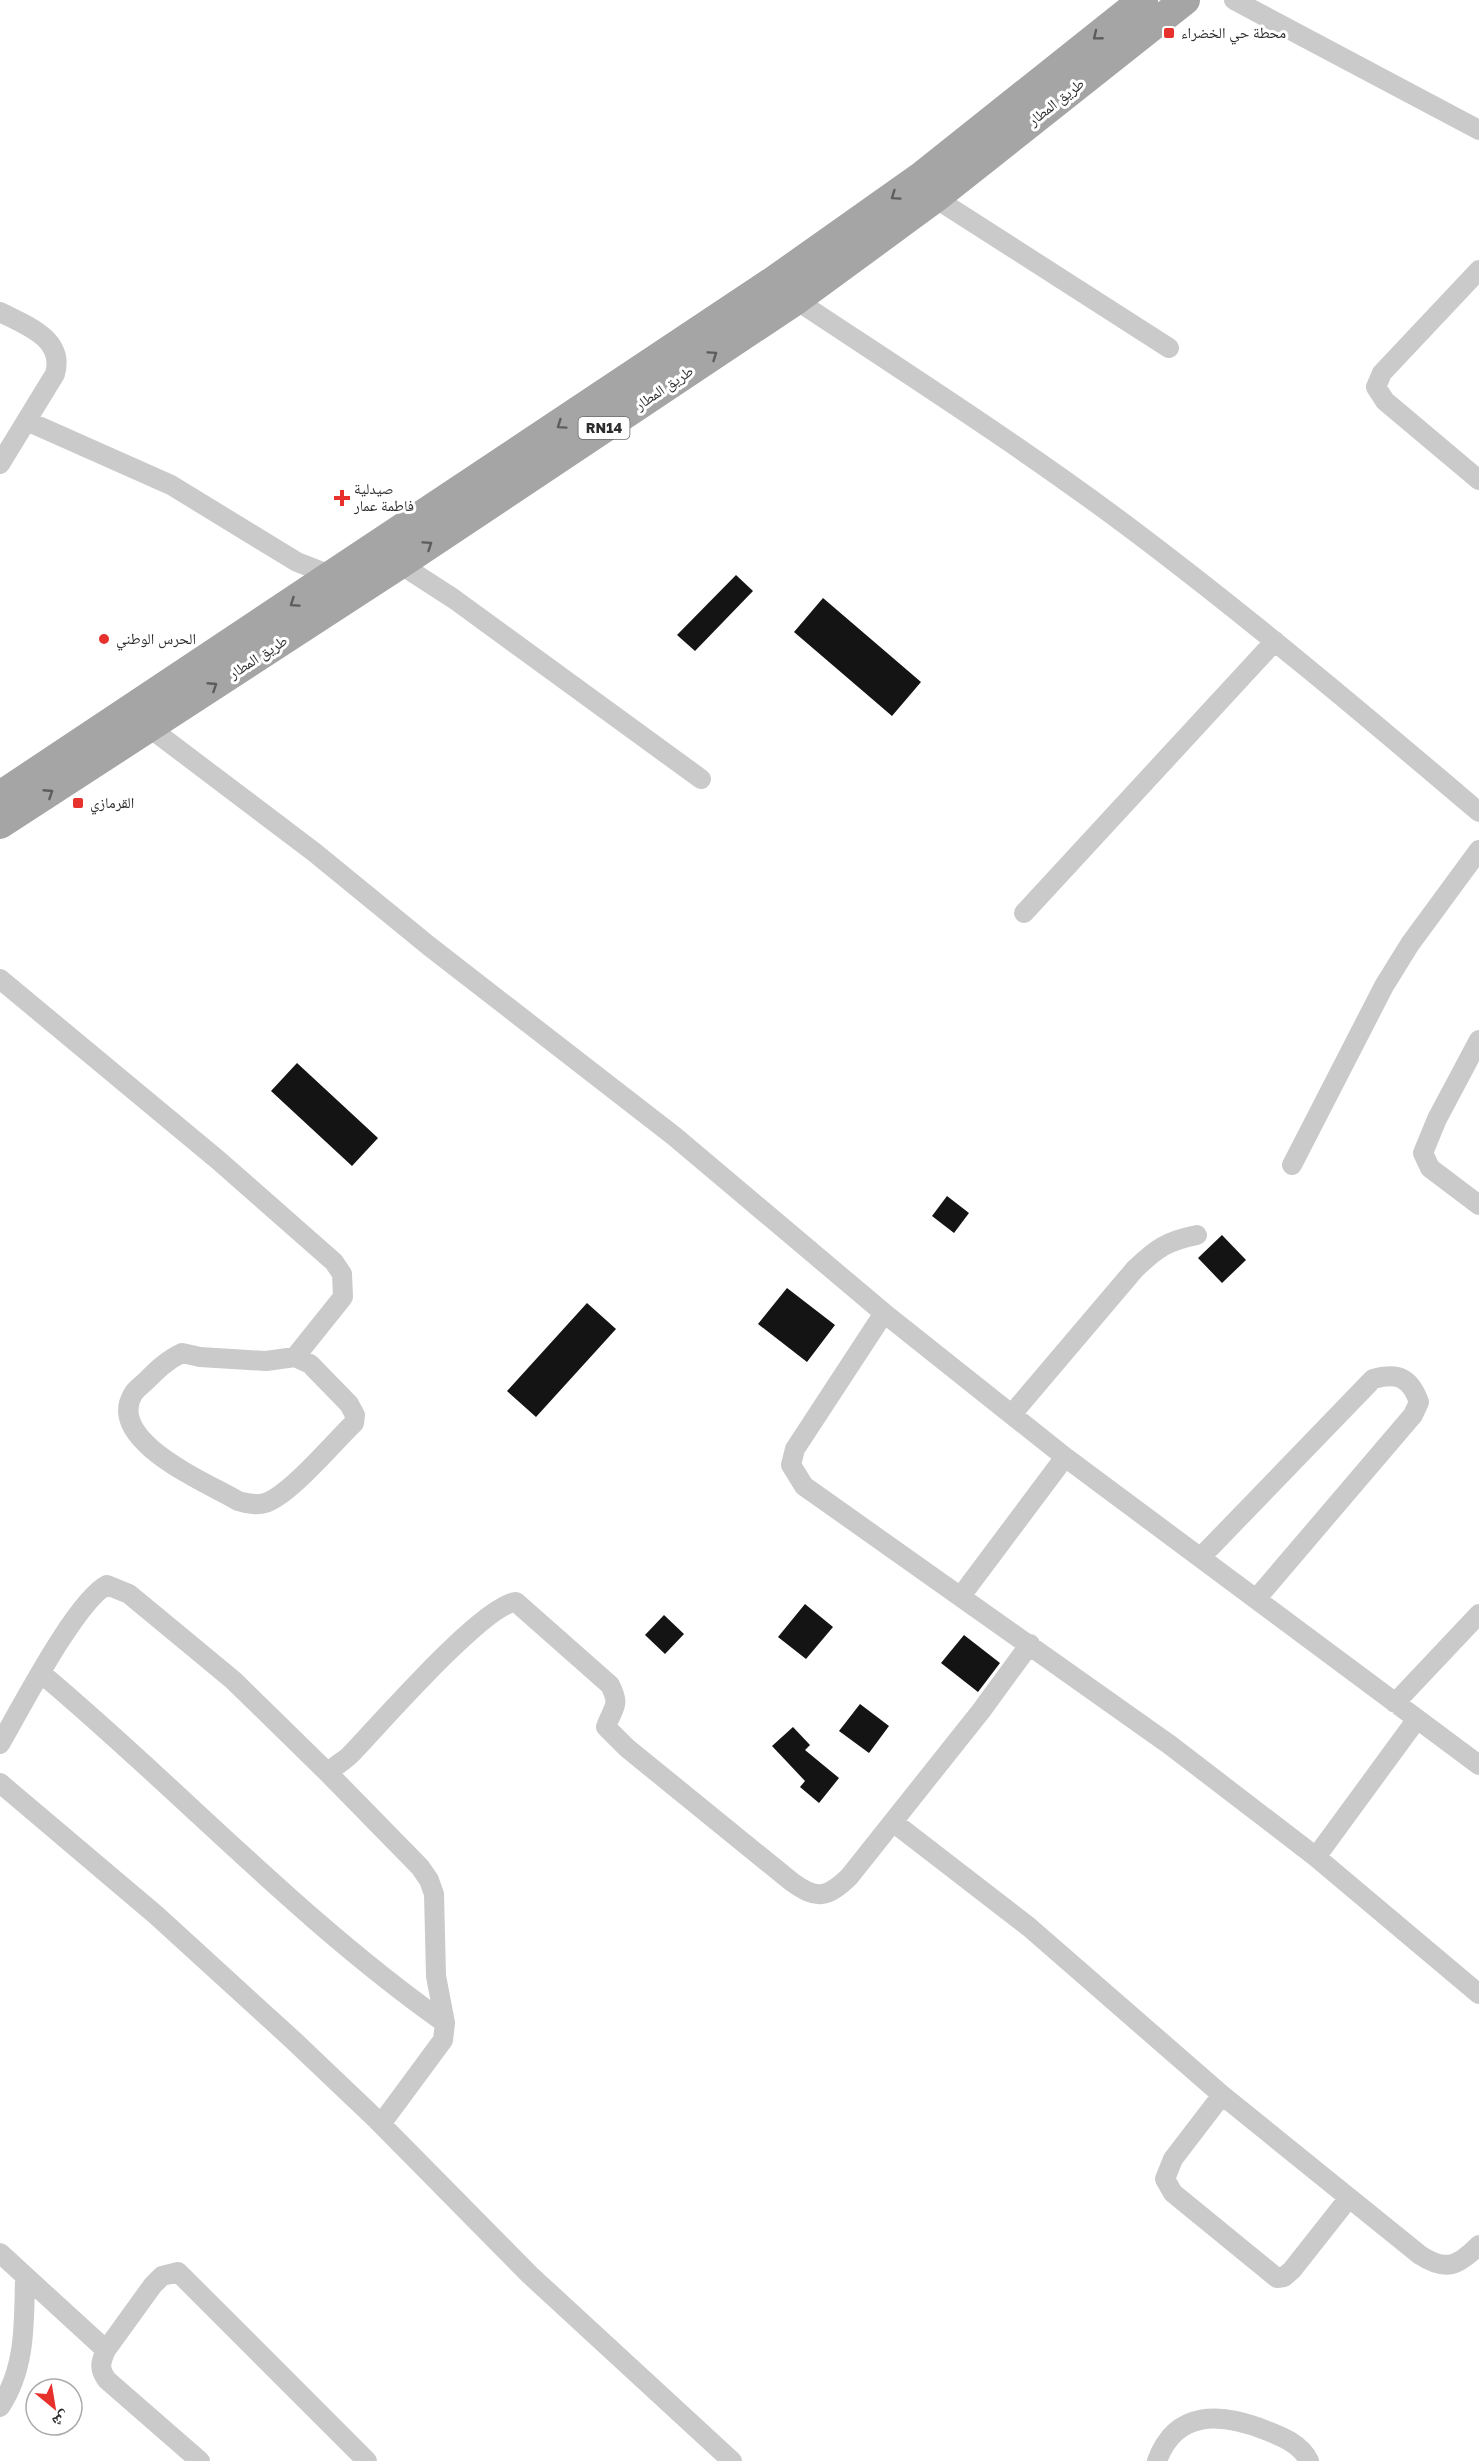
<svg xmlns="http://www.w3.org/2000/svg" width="1479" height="2461" font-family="'Golos Text','Noto Naskh Arabic',sans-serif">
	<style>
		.building { fill: #141414 }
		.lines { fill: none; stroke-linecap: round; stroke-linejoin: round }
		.street { stroke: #cacaca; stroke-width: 20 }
		.primary { stroke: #a5a5a5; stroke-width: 30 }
		.oneway { stroke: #5d5d5d }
		.poi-dot { fill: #e6312d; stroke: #fff; stroke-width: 2 }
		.labels { text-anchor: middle; stroke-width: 6; stroke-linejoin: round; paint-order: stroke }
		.shield { fill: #fff; stroke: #6c6c6c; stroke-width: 1.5 }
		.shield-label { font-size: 14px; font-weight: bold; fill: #2d2d2d }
		.poi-label { font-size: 15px; fill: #2d2d2d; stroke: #fff; text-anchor: start }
		.street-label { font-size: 15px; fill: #2d2d2d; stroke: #fff }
	</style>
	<rect width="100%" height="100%" fill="#fff"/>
	<path class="building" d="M736,575L753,591L695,651L677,635Z
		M823,598L921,682L892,716L794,632Z
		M297,1063L378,1138L352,1166L271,1091Z
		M947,1196L969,1213L954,1233L932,1216Z
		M1222,1235L1246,1260L1222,1283L1198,1258Z
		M787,1288L835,1325L807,1362L758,1324Z
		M587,1303L616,1329L536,1417L507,1391Z
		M805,1604L833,1627L806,1659L778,1637Z
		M664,1615L684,1634L665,1654L645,1635Z
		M964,1635L1000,1663L978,1692L941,1663Z
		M860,1704L889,1726L869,1753L839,1731Z
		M793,1727L810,1745L805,1750L839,1778L819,1803L800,1787L805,1781L772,1746Z"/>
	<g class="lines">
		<path class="street" d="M1234,0L1479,130
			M930,189L935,198L1169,348
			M1479,270L1382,373L1376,387L1385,401L1479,480
			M796,300C909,375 1025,449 1134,531C1252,620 1366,716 1479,812
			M0,312C26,325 65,339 55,374L0,464
			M27,421L171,485L297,562L333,576
			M400,564L454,599L701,779
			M150,728L314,852L429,946L674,1136L884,1313L1065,1457L1479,1765
			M1024,913L1275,641
			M0,979L218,1160L334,1262L342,1274L343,1297L295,1357
			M1479,1040L1437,1119L1423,1153L1430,1168L1479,1205
			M1292,1165L1384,986L1410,944L1479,850
			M884,1313L795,1449L791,1465L804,1486L1170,1745L1316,1857L1479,1994
			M182,1353L200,1357L266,1361L295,1357L310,1364L349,1404L355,1415L354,1423C333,1443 290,1495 265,1503C256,1506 247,1503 238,1501C208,1483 105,1441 133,1394C136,1389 142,1385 146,1381C157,1370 167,1360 182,1353Z
			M1012,1414L1135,1269C1157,1248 1167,1241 1197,1235
			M1201,1557L1373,1379C1397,1372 1410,1377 1419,1402L1413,1415L1257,1598
			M961,1596L1065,1457
			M42,1674C178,1788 299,1920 445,2023
			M1395,1703L1479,1614
			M0,1744C21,1708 76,1601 107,1585L129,1594L233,1680L328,1773C335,1765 345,1761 352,1753C380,1724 484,1604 516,1602L610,1685C621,1707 613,1706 606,1727L627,1748L792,1882C817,1900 827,1898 849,1877L981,1711L1030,1644
			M328,1773L420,1867L429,1880L434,1894L436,1976L445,2023L443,2040L381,2124
			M0,1783L156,1915L293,2040L375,2118L530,2275L732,2461
			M893,1822L1029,1927L1222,2095L1420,2255C1446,2272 1458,2266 1479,2245
			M1316,1857L1417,1719
			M1222,2095L1173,2159L1165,2179L1173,2193L1277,2278L1284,2277L1292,2270L1348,2199
			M0,2253L106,2350C100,2363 99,2369 107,2380L200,2461
			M106,2350L153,2285L162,2276L178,2272L367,2461
			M0,2407C26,2368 24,2323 25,2277
			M1157,2461C1176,2409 1221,2413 1265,2430C1281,2436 1301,2444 1309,2461"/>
		<path class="primary" d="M0,796L775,280L922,176L1143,0
			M0,824L400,564L796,300L935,198L1185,0"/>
	</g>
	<defs><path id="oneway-chevron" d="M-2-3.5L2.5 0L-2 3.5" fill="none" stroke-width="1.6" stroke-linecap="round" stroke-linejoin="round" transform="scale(1.5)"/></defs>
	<g class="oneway">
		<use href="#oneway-chevron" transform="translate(1097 36) rotate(141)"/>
		<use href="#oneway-chevron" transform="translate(895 196) rotate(145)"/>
		<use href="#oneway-chevron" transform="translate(713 355) rotate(-34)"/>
		<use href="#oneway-chevron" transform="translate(561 425) rotate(146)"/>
		<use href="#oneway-chevron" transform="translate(428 545) rotate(-34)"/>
		<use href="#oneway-chevron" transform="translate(294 603) rotate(146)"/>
		<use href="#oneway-chevron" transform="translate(213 686) rotate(-33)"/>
		<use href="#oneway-chevron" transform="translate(49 793) rotate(-33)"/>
	</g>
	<g class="poi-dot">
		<rect x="1163" y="27" width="12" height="12" rx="3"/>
		<path d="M339 489h6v6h6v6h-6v6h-6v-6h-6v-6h6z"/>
		<circle cx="104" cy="639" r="6"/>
		<rect x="72" y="797" width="12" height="12" rx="3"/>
	</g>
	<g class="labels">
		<rect class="shield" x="578.5" y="417" width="51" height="22" rx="4.5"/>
		<g class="shield-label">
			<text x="604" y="433">RN14</text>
		</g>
		<g class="poi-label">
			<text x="1181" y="38">محطة حي الخضراء</text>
			<text x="354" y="494">صيدلية<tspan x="354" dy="17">فاطمة عمار</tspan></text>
			<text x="116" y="644">الحرس الوطني</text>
			<text x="90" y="808">القرمازي</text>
		</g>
		<g class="street-label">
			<text transform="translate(1056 102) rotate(-38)" y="5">طريق المطار</text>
			<text transform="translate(664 388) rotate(-34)" y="5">طريق المطار</text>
			<text transform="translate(258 657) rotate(-33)" y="5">طريق المطار</text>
		</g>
	</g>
	<g transform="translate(54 2407) rotate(150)"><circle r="28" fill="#ffffff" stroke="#ababab" stroke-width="1.5"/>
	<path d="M0-4.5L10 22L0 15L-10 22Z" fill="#e6312d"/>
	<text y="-9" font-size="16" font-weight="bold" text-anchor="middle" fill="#2d2d2d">ش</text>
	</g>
</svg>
